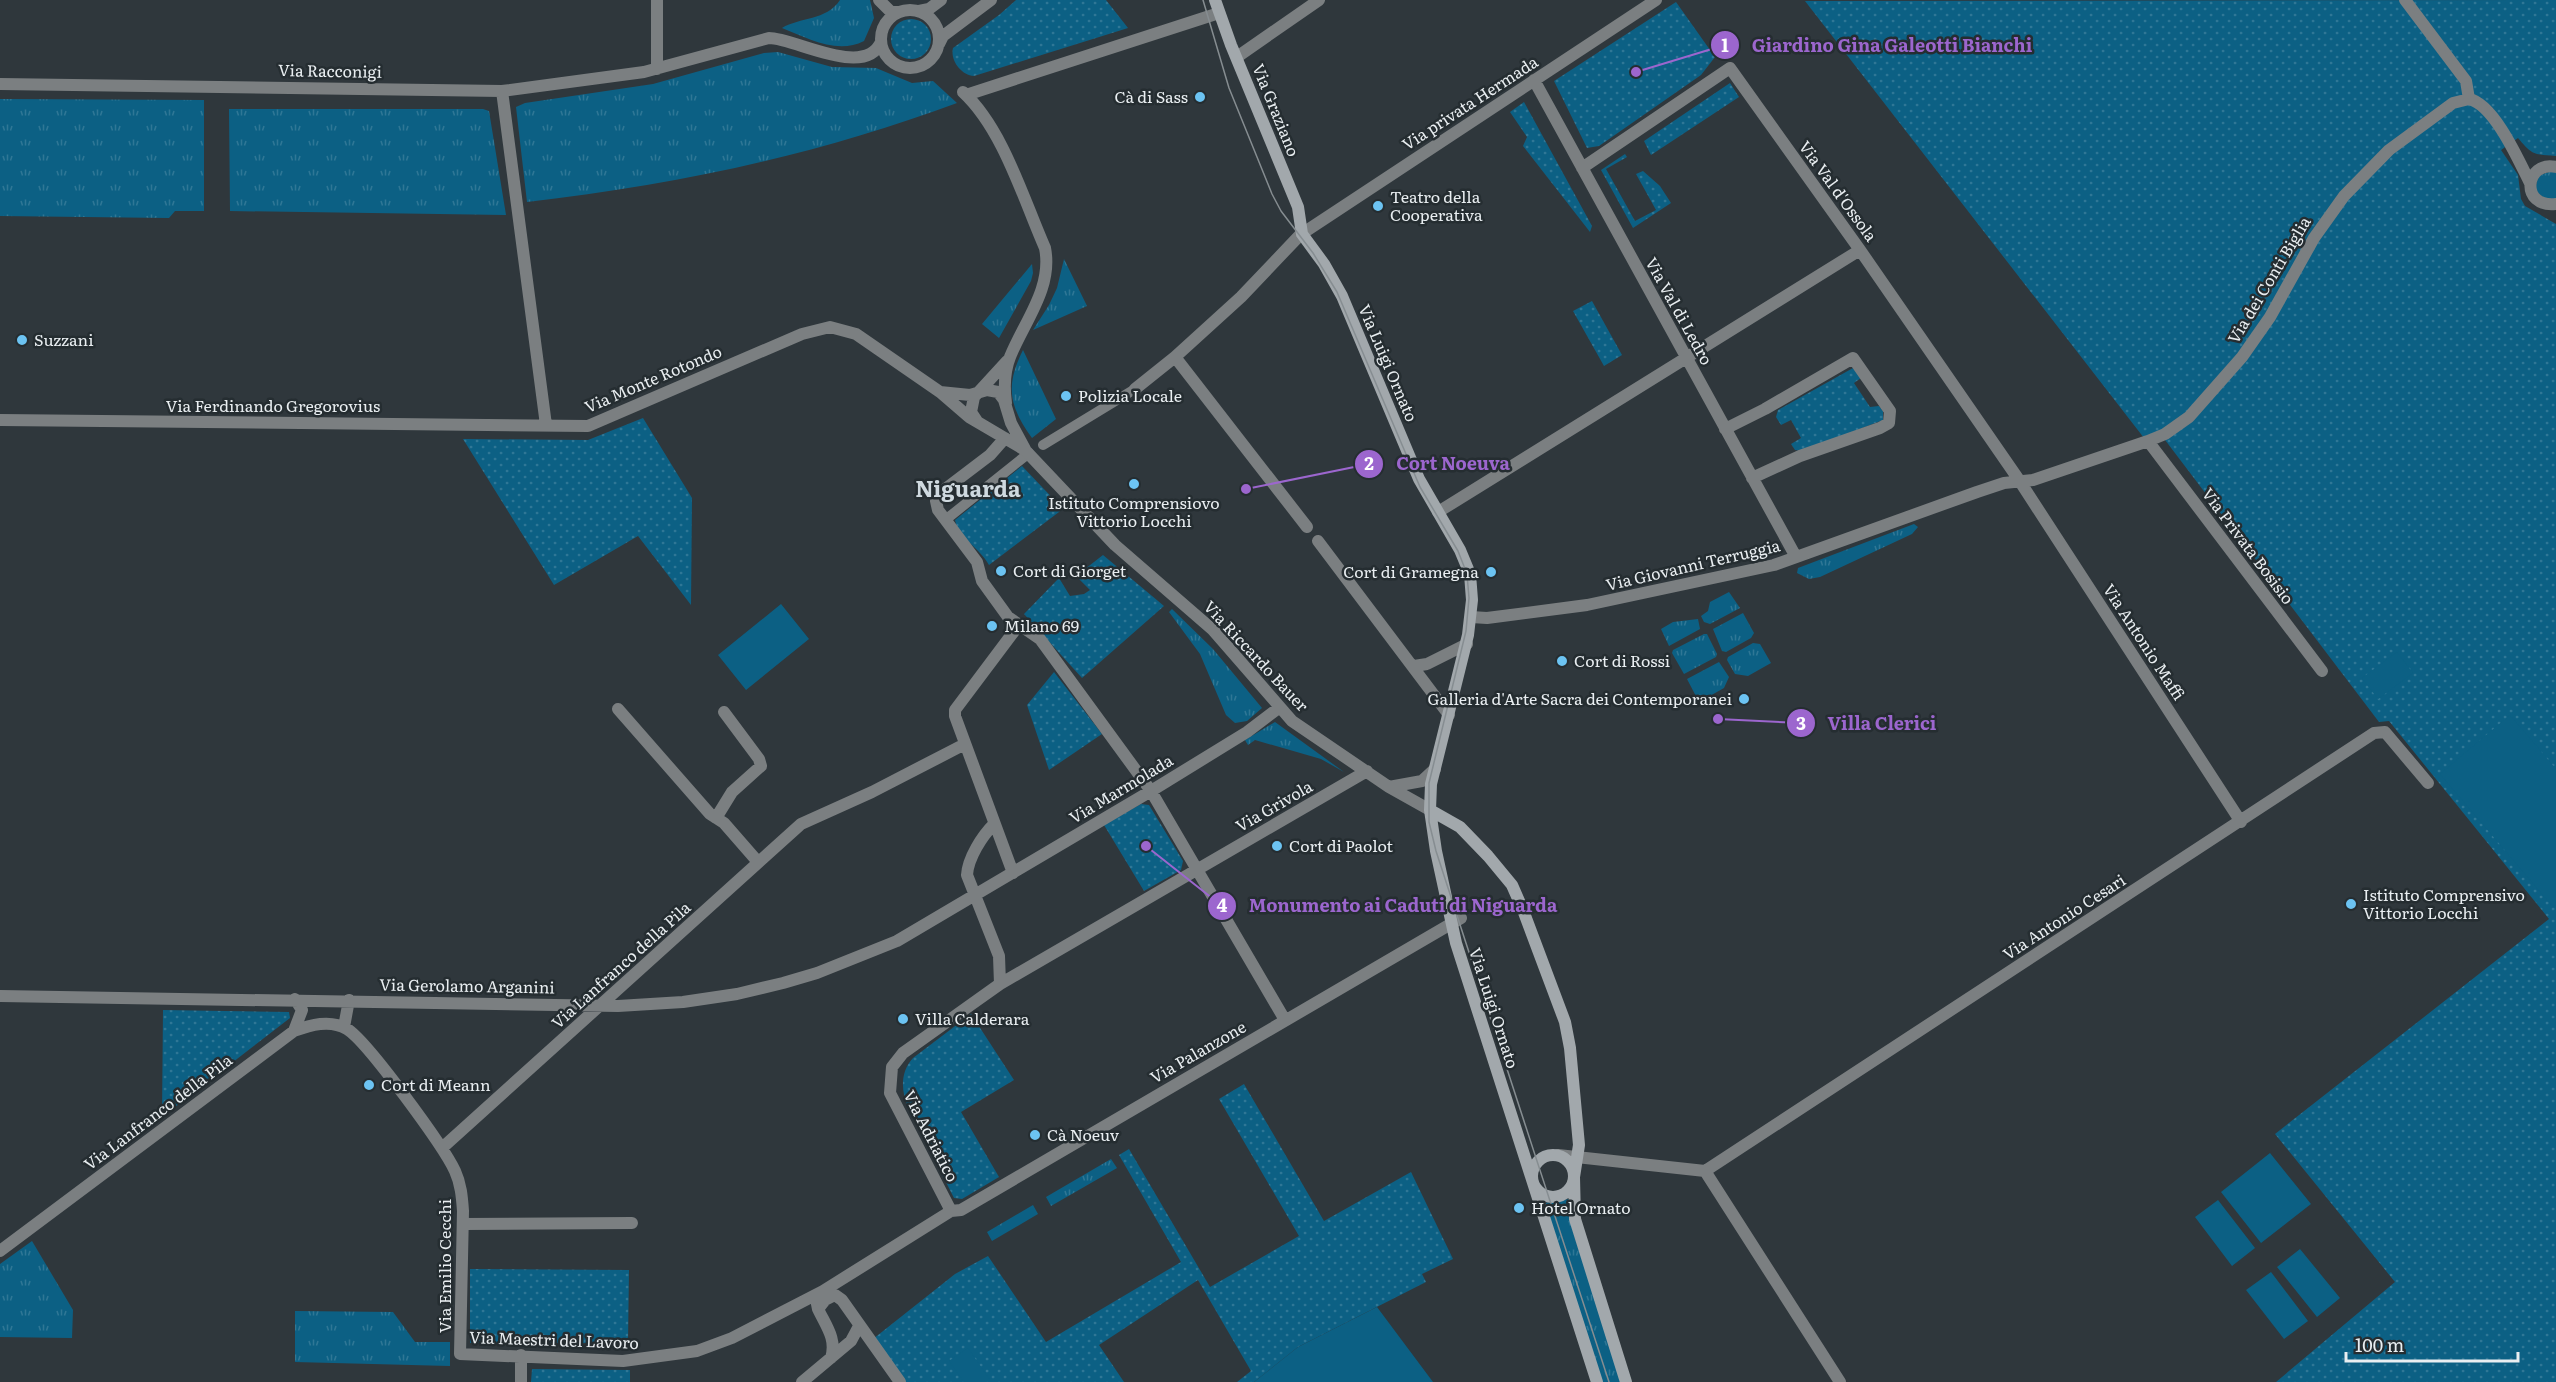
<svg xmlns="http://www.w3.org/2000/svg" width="2556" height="1382" font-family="Literata,serif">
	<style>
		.grass { fill: url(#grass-tufts) }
		.park { fill: url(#park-dots) }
		.pitch { fill: #0c6084 }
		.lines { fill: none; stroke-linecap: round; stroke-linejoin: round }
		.pedestrian { stroke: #7b7f81; stroke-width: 10 }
		.minor { stroke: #7b7f81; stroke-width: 12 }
		.secondary { stroke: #a2a8ac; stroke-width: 12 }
		.tram { stroke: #868d91; stroke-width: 1.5 }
		.poi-dot { fill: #6cc3f2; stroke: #252d31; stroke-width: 2 }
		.labels { text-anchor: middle; stroke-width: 5; stroke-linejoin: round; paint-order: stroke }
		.street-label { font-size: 16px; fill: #e9eef1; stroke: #252d31 }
		.poi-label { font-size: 16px; fill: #e9eef1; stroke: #252d31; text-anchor: start }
		.district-label { font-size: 22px; font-weight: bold; fill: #cfd9df; stroke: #252d31 }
		.leader { fill: none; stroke: #9c66ce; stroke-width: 2 }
		.callout-dot { fill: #9c66ce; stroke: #252d31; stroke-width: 2 }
		.mark-label { font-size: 18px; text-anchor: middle; font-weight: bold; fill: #fff }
		.callout-label { font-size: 18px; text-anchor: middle; font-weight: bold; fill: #9c66ce; stroke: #252d31; stroke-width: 5; stroke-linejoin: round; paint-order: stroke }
	</style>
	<defs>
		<pattern id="grass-tufts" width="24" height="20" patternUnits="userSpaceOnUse" patternTransform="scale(1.5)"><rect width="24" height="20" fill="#0c6084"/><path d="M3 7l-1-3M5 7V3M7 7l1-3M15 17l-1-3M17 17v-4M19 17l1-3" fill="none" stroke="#2f7796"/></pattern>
		<pattern id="park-dots" width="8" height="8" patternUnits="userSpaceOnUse" patternTransform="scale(1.5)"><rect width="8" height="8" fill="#0c6084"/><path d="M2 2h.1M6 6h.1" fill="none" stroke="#2f7796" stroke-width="1.8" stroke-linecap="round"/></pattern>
	</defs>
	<rect width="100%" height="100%" fill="#2f373c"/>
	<path class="grass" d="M840,0H870L874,18L864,41C837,55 808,38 782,28C800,17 826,21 840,0Z
		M778,52L832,67L876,68L912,83L933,81L957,103C817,155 676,185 527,202L516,107L525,103L653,84L764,53Z
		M0,99L204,100V211H175L169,218L0,216Z
		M229,109H483L489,111L506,215L230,211Z
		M2551,171L2556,172V200L2547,201L2535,190L2538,176Z
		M1064,259L1087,306L1033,330L1049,305L1057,288Z
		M1032,264L1033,273L1031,281L999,338L982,324Z
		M1023,350L1056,419L1032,438C1009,406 1005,386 1023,350Z
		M1914,524L1918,527L1912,534L1820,577L1809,579L1797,573L1798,568Z
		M1729,592L1740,608L1710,624L1704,622L1701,616L1708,611L1710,602Z
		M1172,609L1213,649L1262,708L1247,721L1235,723L1226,715L1200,654L1169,612Z
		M1743,613L1754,633L1751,638L1726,652L1722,651L1713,629Z
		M1698,619L1700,629L1669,646L1661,629L1673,622Z
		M1704,634H1707L1717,654L1716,657L1684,674L1672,653L1673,650Z
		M1753,643L1760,644L1771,663L1748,676L1735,674L1727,660L1728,657Z
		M1719,662L1729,677L1724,688L1699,702L1687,679Z
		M1275,722L1344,772L1321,759L1255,740L1248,745L1245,740Z
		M1111,1159L1117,1168L1051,1206L1046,1197Z
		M1569,1199L1571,1224L1575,1238L1622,1382H1602L1545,1203Z
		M1033,1205L1038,1214L992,1241L987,1232Z
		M32,1241L73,1310L72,1338L0,1337V1264Z
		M295,1311L393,1312L415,1342H450V1366L295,1362Z"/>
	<path class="park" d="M1016,0H1106L1128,28L974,76C961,75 950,60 953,48L999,15Z
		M2556,0V156C2534,154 2533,156 2518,138L2501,150L2518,175L2521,199L2525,206L2556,224V1382H2276L2395,1282L2275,1134L2549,919L2389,721L2379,722L2159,432L2144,438L1805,1Z
		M1676,2L1715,57L1701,75L1599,146L1587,148L1554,81Z
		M891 39a20 20 0 1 1 40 0a20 20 0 1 1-40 0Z
		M1730,83L1739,97L1651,155L1644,141Z
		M1524,102L1592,226L1590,232L1523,146L1527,137L1510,112Z
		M1625,154L1627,157L1606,169L1635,221L1656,210L1636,174L1643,171L1660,186L1671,203L1633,228L1601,170Z
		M1592,301L1622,355L1604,366L1573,311Z
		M1853,368L1861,378L1854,383L1870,407L1879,406L1883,411V420L1803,451L1795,450L1791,444L1801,438L1791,420L1781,425L1776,417L1778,410Z
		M643,418L692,498L691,605L638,536L554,585L463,439L588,440Z
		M1022,466L1063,509L989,565C980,548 959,539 955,520Z
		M1103,555L1164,606L1082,678L1024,614L1059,578L1070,596L1084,594L1090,590L1076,576Z
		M1054,672L1102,734L1049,770L1027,705Z
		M1141,804L1149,805L1183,861L1181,870L1144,891L1104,825Z
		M163,1010L289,1012L290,1018L162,1117Z
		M971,1014L1014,1080L961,1112L999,1177L962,1199L954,1198L908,1107C901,1091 900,1072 913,1058Z
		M1244,1084L1324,1221L1411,1172L1453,1259L1422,1274L1426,1282L1298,1347L1254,1382H1237L1251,1371L1198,1280L1099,1345L1124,1382H905L873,1339L955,1274L988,1256L1046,1342L1181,1262L1119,1155L1129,1149L1210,1287L1299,1236L1219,1099Z
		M470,1269L629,1270L628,1343H470Z
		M532,1369L630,1370V1382H531Z"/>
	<path class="pitch" d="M781,604L809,639L746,690L718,655Z
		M2397,652L2413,673L2378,699L2362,678Z
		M2510,715L2556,769V904L2553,907L2440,774Z
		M2270,1153L2311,1204L2261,1243L2221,1192Z
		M2218,1200L2255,1248L2232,1266L2195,1217Z
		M2300,1249L2340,1298L2317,1317L2277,1267Z
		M2271,1272L2308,1321L2284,1339L2246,1290Z
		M1377,1307L1433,1382H1254L1298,1347Z
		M968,1348L990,1380L986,1382H964L949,1361Z"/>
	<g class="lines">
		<path class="pedestrian" d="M1043,445L1135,389
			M949,517L1029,453"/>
		<path class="minor" d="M657,0V69
			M879,0L891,12H900
			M2405,0L2466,81L2469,99
			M881 39a29 29 0 1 1 58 0a29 29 0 1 1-58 0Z
			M919,11L929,9L941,0
			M939,44L943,36L991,0
			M1237,57L1319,0
			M1534,80L1796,557
			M0,84L502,91L644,72L769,38C795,38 865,79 881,42
			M502,91L546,425
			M963,92C1003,129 1023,198 1045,248C1053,288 1024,322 1010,357C1004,372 1004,388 1006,403
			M966,95L1219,13
			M2556,167C2525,160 2519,208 2556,204
			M1582,168L1730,68L1860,250L2019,480L2241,822
			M1175,357L1307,527
			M1135,389L1175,357L1241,297L1300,235L1656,0
			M940,392L970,395L987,390L998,392L1004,400L1011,423L1025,449
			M0,420L588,426L802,334L830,327L856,334L940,392L969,417L1025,450L1115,545L1213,630L1292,721L1389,787L1430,810
			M977,421L971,412L974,397L1007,361
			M1725,429L1765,409L1853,358L1890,411L1889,423L1880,428L1800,456L1752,478
			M1005,438L990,455L940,493L936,501L938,510L977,562L982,581L1008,617L1040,639L1151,791L1285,1020
			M2148,441L2322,671
			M1438,512L1860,250
			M1318,541L1449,715
			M1471,617L1487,618L1587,605L1774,565L1977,492L2004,483L2033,480L2148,441L2165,434L2189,417L2242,357L2270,317L2314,238L2344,196L2389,150L2453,103L2469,99C2494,104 2519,161 2530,183
			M1414,666L1427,664L1467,644
			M618,709L710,814L724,823L758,862
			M1389,787L1422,781L1435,769
			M716,818L732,792L761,766L759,759L724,712
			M994,824C982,836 968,858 967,875L999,956L1000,984
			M1013,873L955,716V710L1018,626
			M0,996L618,1006L683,1002L737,994L783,983L817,973L897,941L1151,791L1247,732L1280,707
			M344,1027L349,1000
			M294,1031L302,1010L295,999
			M442,1148L801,824L872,792L965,744
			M1558,1155L1705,1171
			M1705,1171L2374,733L2385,732L2428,783
			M1705,1171L1840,1382
			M951,1211L890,1093L892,1067L903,1053L1000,984L1367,771
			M463,1224L632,1223
			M0,1251L294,1031C310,1025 330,1019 347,1029C367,1041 444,1147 455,1171C461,1184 462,1197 463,1211L460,1354L623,1361L697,1351L732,1338L823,1291L951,1211L961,1210L1461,918
			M817,1304L818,1309C826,1326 837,1339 831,1358
			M818,1309L825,1300L835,1295L842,1300L900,1382
			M521,1382V1355
			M802,1382L851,1341L859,1326"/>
		<path class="secondary" d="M1215,0L1231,45L1298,207L1302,234L1324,264L1342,296L1419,479L1460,550L1470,574L1472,600L1468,635L1431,784L1430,810L1436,851L1456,943L1597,1382
			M1430,810L1460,827L1488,856L1512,885L1523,910L1565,1022L1570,1048L1579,1145L1574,1177L1575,1219L1626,1382
			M1532 1176a21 21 0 1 1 42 0a21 21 0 1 1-42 0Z"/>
		<path class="tram" d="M1203,0L1229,88L1272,194L1281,211L1313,253L1337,292L1420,487L1458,551L1467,574L1469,598L1466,631L1429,783V822L1436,851L1609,1382"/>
	</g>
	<g class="poi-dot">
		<circle cx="1200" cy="97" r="6"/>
		<circle cx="1378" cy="206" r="6"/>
		<circle cx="22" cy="340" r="6"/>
		<circle cx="1066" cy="396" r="6"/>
		<circle cx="1134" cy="484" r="6"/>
		<circle cx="1001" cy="571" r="6"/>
		<circle cx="1491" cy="572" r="6"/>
		<circle cx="992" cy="626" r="6"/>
		<circle cx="1562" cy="661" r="6"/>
		<circle cx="1744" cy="699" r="6"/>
		<circle cx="1277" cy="846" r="6"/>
		<circle cx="2351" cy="904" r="6"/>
		<circle cx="903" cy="1019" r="6"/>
		<circle cx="369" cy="1085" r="6"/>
		<circle cx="1035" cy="1135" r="6"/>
		<circle cx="1519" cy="1208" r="6"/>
	</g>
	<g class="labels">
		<g class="street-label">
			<text transform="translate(330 71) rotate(1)" y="6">Via Racconigi</text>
			<text transform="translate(1470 103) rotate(-33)" y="6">Via privata Hermada</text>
			<text transform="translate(1276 110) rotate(68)" y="6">Via Graziano</text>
			<text transform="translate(1838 191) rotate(54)" y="6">Via Val d'Ossola</text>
			<text transform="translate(2269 280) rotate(-59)" y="6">Via dei Conti Biglia</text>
			<text transform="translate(1679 311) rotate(61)" y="6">Via Val di Ledro</text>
			<text transform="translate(1388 363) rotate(67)" y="6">Via Luigi Ornato</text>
			<text transform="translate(653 379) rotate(-23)" y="6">Via Monte Rotondo</text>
			<text x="273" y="412">Via Ferdinando Gregorovius</text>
			<text transform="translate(2248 546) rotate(53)" y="6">Via Privata Bosisio</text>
			<text transform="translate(1693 565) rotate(-13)" y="6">Via Giovanni Terruggia</text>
			<text transform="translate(2144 642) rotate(57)" y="6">Via Antonio Maffi</text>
			<text transform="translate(1256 656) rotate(47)" y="6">Via Riccardo Bauer</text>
			<text transform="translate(1121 789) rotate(-31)" y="6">Via Marmolada</text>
			<text transform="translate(1274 806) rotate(-30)" y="6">Via Grivola</text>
			<text transform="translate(2064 917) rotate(-33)" y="6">Via Antonio Cesari</text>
			<text transform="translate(621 965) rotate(-42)" y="6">Via Lanfranco della Pila</text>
			<text transform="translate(467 986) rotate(1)" y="6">Via Gerolamo Arganini</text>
			<text transform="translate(1494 1008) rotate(72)" y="6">Via Luigi Ornato</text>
			<text transform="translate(1198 1052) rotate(-30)" y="6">Via Palanzone</text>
			<text transform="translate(158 1112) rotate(-37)" y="6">Via Lanfranco della Pila</text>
			<text transform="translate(931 1136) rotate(63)" y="6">Via Adriatico</text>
			<text transform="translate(445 1266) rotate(-90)" y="6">Via Emilio Cecchi</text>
			<text transform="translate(554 1340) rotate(2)" y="6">Via Maestri del Lavoro</text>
		</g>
		<g class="poi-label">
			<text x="1188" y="103" text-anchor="end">Cà di Sass</text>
			<text x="1390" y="203">Teatro della<tspan x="1390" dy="18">Cooperativa</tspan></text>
			<text x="34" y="346">Suzzani</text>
			<text x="1078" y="402">Polizia Locale</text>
			<text x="1134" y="509" text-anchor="middle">Istituto Comprensiovo<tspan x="1134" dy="18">Vittorio Locchi</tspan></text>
			<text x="1013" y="577">Cort di Giorget</text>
			<text x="1479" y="578" text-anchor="end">Cort di Gramegna</text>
			<text x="1004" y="632">Milano 69</text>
			<text x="1574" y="667">Cort di Rossi</text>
			<text x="1732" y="705" text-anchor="end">Galleria d'Arte Sacra dei Contemporanei</text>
			<text x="1289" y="852">Cort di Paolot</text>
			<text x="2363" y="901">Istituto Comprensivo<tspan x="2363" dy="18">Vittorio Locchi</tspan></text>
			<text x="915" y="1025">Villa Calderara</text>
			<text x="381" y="1091">Cort di Meann</text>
			<text x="1047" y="1141">Cà Noeuv</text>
			<text x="1531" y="1214">Hotel Ornato</text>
		</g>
		<g class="district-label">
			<text x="968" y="497">Niguarda</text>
		</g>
	</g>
	<path class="leader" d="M1636 72L1725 45M1246 489L1369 464M1718 719L1801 723M1146 846L1222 906"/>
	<g class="callout-dot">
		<circle cx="1636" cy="72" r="6"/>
		<circle cx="1246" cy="489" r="6"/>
		<circle cx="1718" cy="719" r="6"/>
		<circle cx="1146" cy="846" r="6"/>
		<circle cx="1725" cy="45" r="15"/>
		<circle cx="1369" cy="464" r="15"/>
		<circle cx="1801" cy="723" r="15"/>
		<circle cx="1222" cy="906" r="15"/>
	</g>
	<g class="mark-label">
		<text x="1725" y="52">1</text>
		<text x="1369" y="470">2</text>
		<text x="1801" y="730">3</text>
		<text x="1222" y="912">4</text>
	</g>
	<g class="callout-label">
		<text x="1892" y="52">Giardino Gina Galeotti Bianchi</text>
		<text x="1453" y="470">Cort Noeuva</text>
		<text x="1882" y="730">Villa Clerici</text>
		<text x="1403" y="912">Monumento ai Caduti di Niguarda</text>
	</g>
	<path d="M2346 1352v9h172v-9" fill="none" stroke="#e9eef1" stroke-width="3"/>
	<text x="2355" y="1352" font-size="18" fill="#e9eef1" stroke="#252d31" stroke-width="4.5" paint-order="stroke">100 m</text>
</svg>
